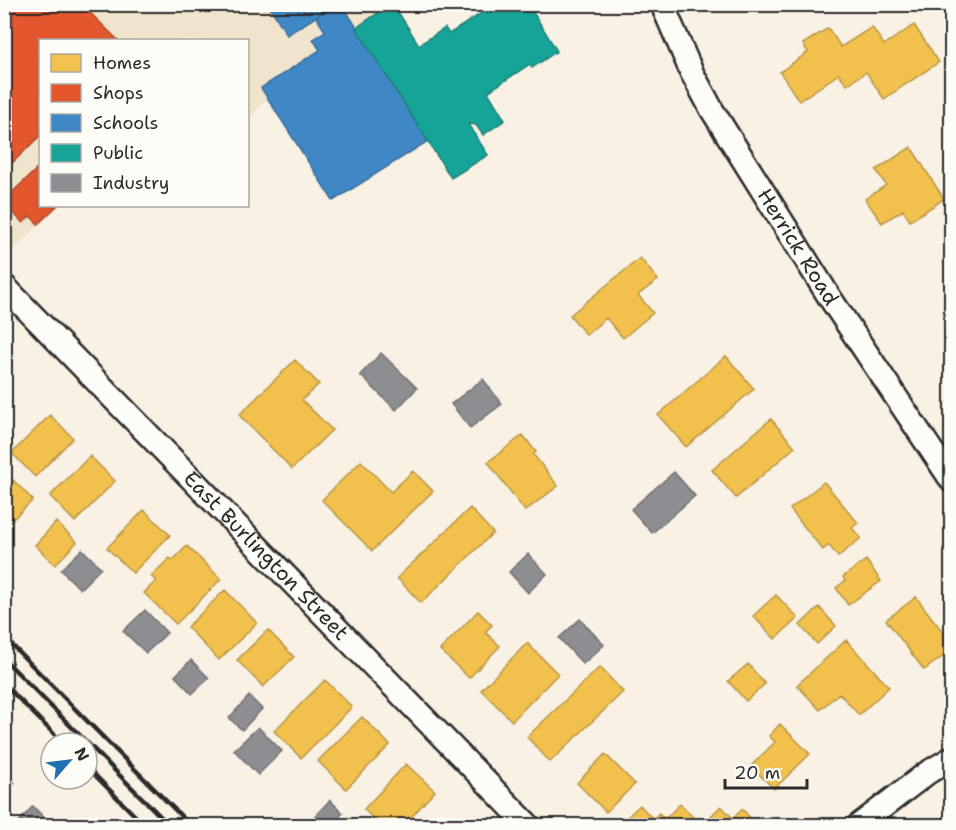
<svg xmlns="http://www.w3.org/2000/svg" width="956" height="830" font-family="'Shantell Sans',sans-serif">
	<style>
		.built { fill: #f1e4cd }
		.homes { fill: #f2c14e; stroke: #b69444; stroke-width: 1.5 }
		.shops { fill: #e4572e; stroke: #ac4a2d; stroke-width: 1.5 }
		.schools { fill: #3f88c5; stroke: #396c97; stroke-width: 1.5 }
		.public { fill: #17a398; stroke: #1d7f77; stroke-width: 1.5 }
		.industry { fill: #8d8d92; stroke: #707073; stroke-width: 1.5 }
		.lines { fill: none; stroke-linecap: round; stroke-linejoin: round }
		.minor-casing { stroke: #2b2b2b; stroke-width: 27 }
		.minor { stroke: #fdfcf7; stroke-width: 22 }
		.rail { stroke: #2b2b2b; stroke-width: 4.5 }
		.labels { text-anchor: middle; stroke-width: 6; stroke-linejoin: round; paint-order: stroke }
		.street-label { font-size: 21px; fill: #2b2b2b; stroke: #fdfcf7 }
	</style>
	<rect width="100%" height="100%" fill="#f8f1e4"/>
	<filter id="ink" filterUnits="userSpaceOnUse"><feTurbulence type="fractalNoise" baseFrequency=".0167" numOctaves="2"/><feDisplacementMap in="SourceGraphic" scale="12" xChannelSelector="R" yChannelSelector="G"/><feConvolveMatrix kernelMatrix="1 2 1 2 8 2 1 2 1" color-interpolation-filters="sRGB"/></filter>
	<g filter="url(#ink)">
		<path class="built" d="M174,4L182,12L191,5H335L316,17L325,31L313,39L320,50L262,87L268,98L248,120V40H40V206H59L5,258V5Z
			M342,5H391L356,28Z"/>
		<path class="homes" d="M914,25L939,62L884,99L866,72L847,85L839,74L799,101L780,72L808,52L803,44L828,28L841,47L872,27L884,45Z
			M911,147L944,199L910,221L903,210L882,223L865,199L886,185L876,170Z
			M640,258L658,280L638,295L653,313L623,338L606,318L586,335L570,315Z
			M726,356L754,389L686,447L658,415Z
			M295,360L319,384L302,400L332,430L292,469L239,415Z
			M50,415L73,438L35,477L12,453Z
			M771,419L795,447L736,498L712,470Z
			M523,435L536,452L533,454L558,486L525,511L488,462Z
			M90,456L115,481L75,522L50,496Z
			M361,461L391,492L413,471L433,491L372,551L322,500Z
			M13,480L33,500L12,520L4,513V488Z
			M824,482L858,523L852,528L861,538L838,557L829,545L823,550L790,509Z
			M470,508L493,533L421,603L397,578Z
			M144,510L170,535L133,573L107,548Z
			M56,522L77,542L55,565L35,545Z
			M187,546L221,579L176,624L144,593L156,581L151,576L170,558L173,560Z
			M866,560L881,581L848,605L836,588L845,581L843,577Z
			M225,590L257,623L219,660L187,627Z
			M776,595L798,618L775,639L753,616Z
			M916,597L952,644V650L924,670L886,620Z
			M819,607L836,626L817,644L800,625Z
			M478,611L492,625L485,632L500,646L469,678L440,650Z
			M268,630L294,657L263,687L237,660Z
			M846,640L889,687L859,715L839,693L820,710L797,685Z
			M527,643L558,674L512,721L481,690Z
			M748,664L765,684L746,701L728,681Z
			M600,667L623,692L550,762L527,737Z
			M325,680L352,707L301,758L274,731Z
			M362,717L390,745L346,789L318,761Z
			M780,724L810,754L774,789L751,766L775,742L769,736Z
			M605,754L635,784L606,812L577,783Z
			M406,764L435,791L403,826H380L364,809Z
			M680,804L694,818L687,826L619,825L640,805L653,819L659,813L665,819Z
			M721,806L733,818L742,809L758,826H701Z"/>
		<path class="shops" d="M19,4H81L118,40H40V136L4,171V19Z
			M40,166V206H57L38,224L30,216L23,223L4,204V200Z"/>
		<path class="schools" d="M268,4H328L330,8L287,35Z
			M335,4H342L428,141L333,201L261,88L320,50L313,39L325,31L316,17Z"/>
		<path class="public" d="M391,4H393L419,45L445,28L449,34L493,6L492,4H528L557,51L532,68L530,64L488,92L505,120L483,135L476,125L468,124L488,155L451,178L356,28Z"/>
		<path class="industry" d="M381,353L417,388L396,410L360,375Z
			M483,379L502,404L470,428L451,404Z
			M674,472L695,496L652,533L631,509Z
			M82,549L101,568L80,589L61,570Z
			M528,554L547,574L528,593L509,572Z
			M145,610L167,633L146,653L123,631Z
			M580,619L604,645L583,664L559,638Z
			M191,660L209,678L192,694L175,676Z
			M249,696L262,709L242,730L229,718Z
			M258,727L282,751L258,775L234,750Z
			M4,773L15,783L4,793Z
			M330,800L343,813L330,826H313L309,822Z
			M33,806L52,826H15Z"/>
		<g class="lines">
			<g class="minor-casing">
				<g id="minor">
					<path id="s1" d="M662,4L692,73L712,110L830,298L952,481"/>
					<path id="s2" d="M4,286L529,826"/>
					<path d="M858,826L927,773L952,758"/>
				</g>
			</g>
			<use href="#minor" class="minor"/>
			<path class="rail" d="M4,637L191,826
				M4,659L170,826
				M4,684L63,743
				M87,767L145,826"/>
		</g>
	</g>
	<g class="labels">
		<g class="street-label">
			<text dy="7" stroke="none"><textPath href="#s1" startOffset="279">Herrick Road</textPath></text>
			<text dy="7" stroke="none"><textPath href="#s2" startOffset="376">East Burlington Street</textPath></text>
		</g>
	</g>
	<rect width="956" height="830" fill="none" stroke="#fdfcf7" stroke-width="24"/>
	<rect x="12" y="12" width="932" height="806" fill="none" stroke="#2b2b2b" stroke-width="2" filter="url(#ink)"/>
	<rect x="39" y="39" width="210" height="168" fill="#fdfcf7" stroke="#a9a8a5" stroke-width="1.5"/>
	<rect x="51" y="54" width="30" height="18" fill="#f2c14e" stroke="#a9a8a5" stroke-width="1.5"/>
	<text x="93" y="69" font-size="18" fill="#2b2b2b">Homes</text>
	<rect x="51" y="84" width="30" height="18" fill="#e4572e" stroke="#a9a8a5" stroke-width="1.5"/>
	<text x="93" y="99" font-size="18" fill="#2b2b2b">Shops</text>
	<rect x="51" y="114" width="30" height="18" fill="#3f88c5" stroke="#a9a8a5" stroke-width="1.5"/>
	<text x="93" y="129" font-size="18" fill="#2b2b2b">Schools</text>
	<rect x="51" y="144" width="30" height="18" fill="#17a398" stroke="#a9a8a5" stroke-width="1.5"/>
	<text x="93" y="159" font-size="18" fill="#2b2b2b">Public</text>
	<rect x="51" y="174" width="30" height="18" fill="#8d8d92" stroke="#a9a8a5" stroke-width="1.5"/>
	<text x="93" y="189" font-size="18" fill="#2b2b2b">Industry</text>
	<g transform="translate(69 761) rotate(62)"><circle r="28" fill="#fdfcf7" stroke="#a9a8a5" stroke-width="1.5"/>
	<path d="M0-4.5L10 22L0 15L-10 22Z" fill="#1f6fb2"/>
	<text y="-9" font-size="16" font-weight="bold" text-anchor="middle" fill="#2b2b2b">N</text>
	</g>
	<path d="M725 779v9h82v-9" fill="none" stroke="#2b2b2b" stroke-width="3"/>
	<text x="734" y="779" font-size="18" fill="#2b2b2b" stroke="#fdfcf7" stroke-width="4.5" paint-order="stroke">20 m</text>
</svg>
